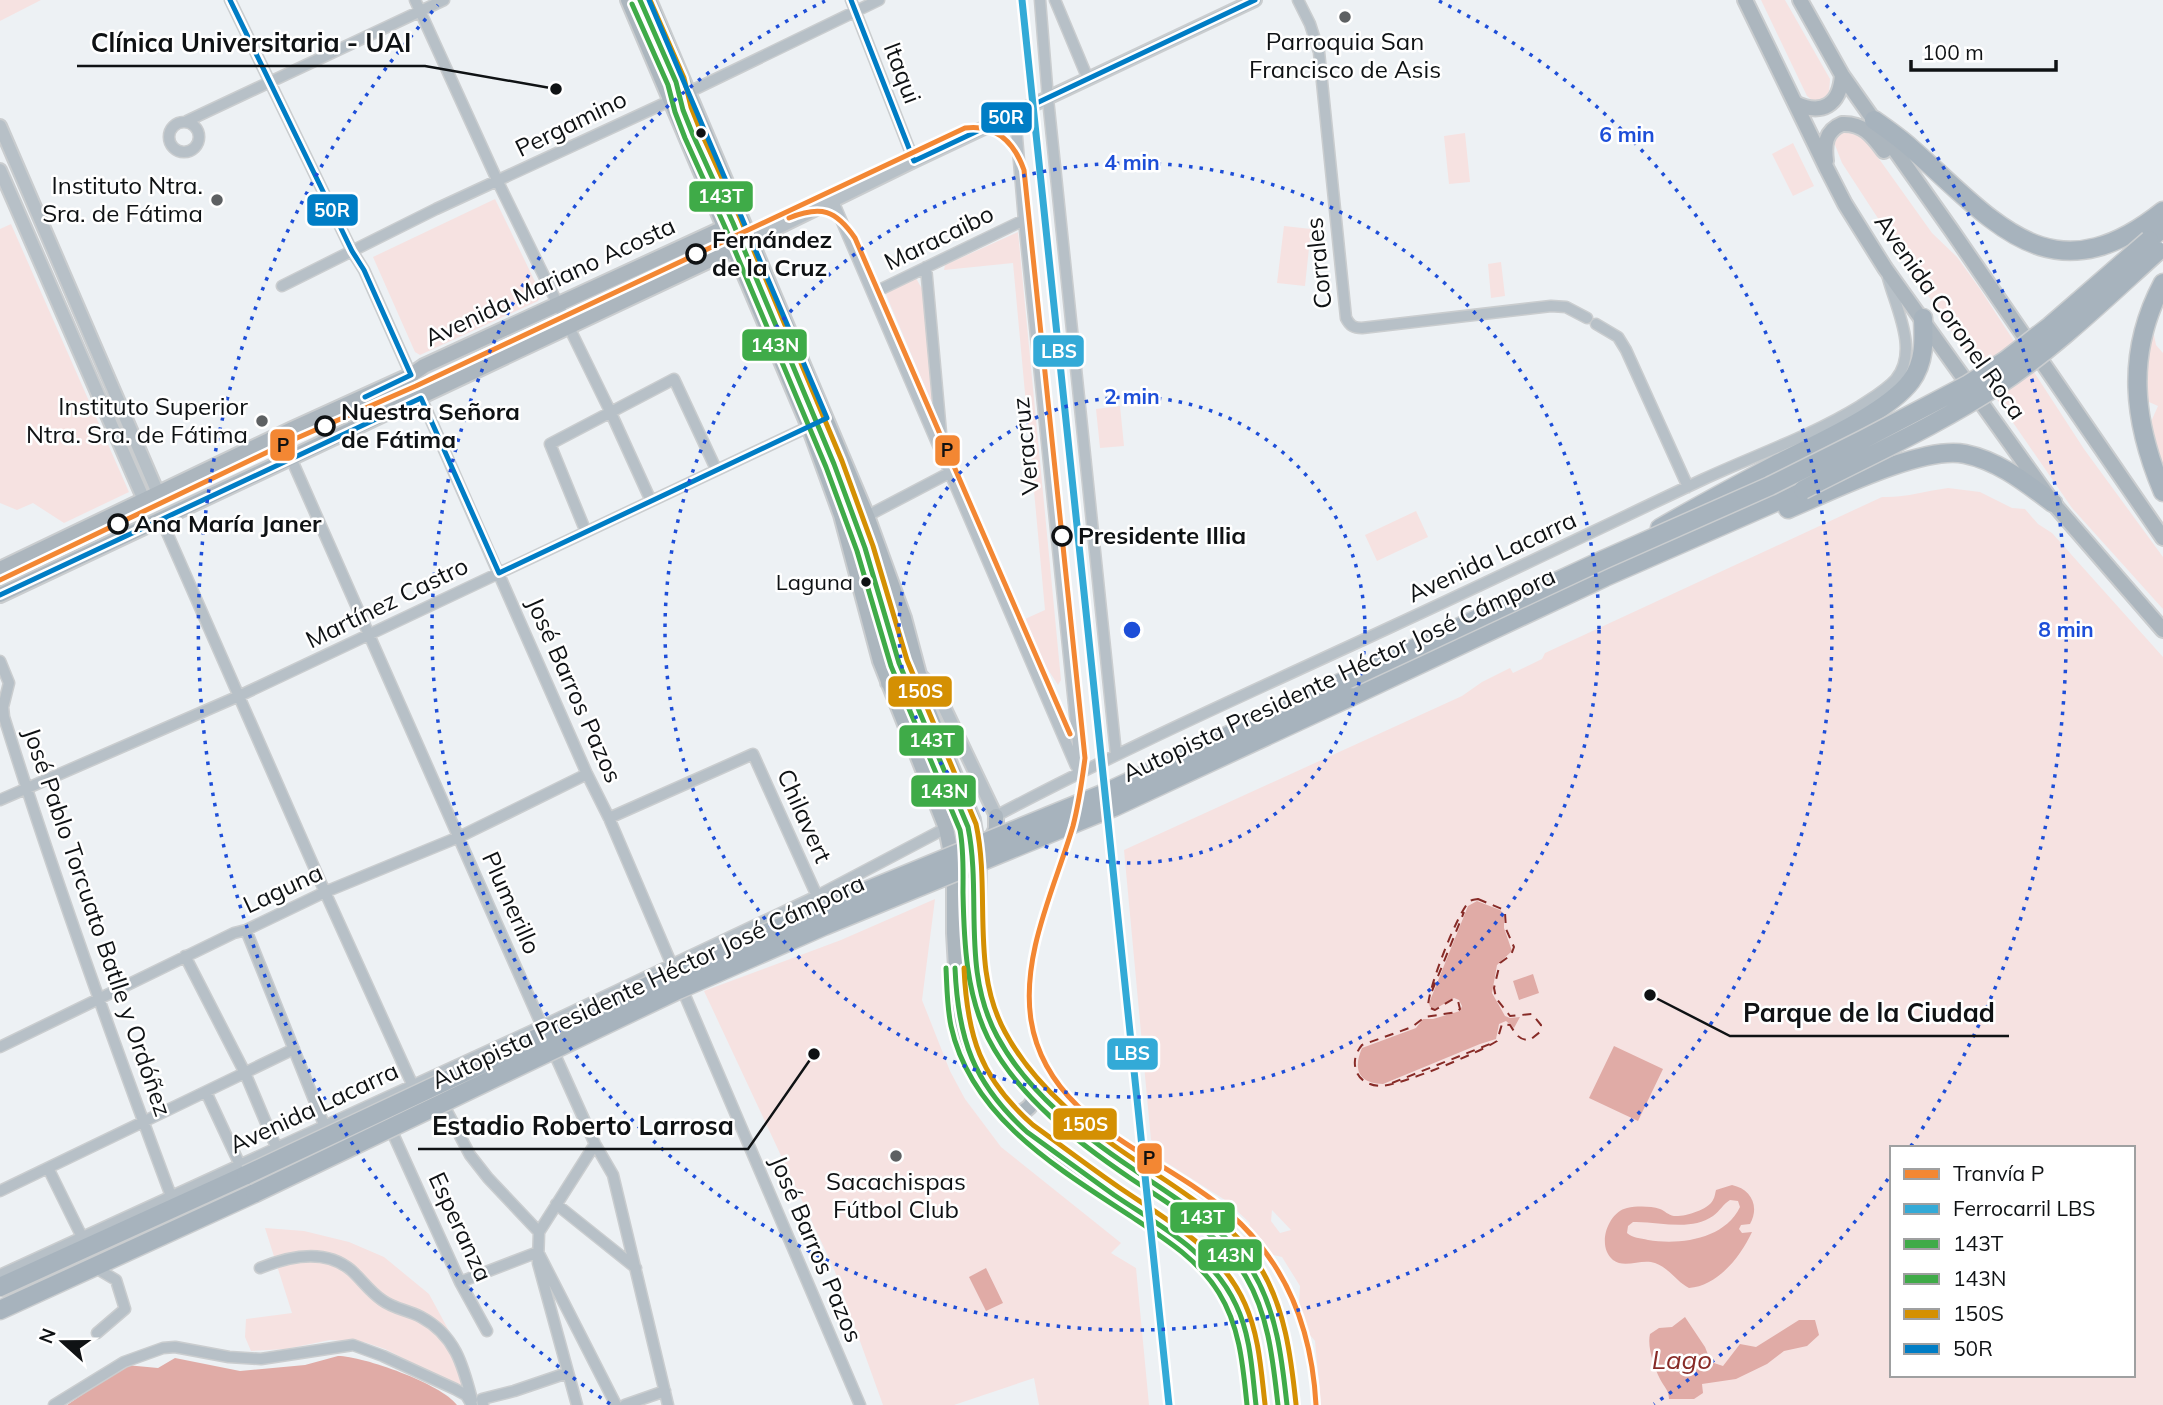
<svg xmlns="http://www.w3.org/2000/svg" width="2163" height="1405" font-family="Mulish,sans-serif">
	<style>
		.green { fill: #f6e2e1; fill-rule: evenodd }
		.water { fill: #e0aba6; fill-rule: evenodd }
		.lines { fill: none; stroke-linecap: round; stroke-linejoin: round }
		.ferry { stroke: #872b27; stroke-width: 2; stroke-dasharray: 9 7; stroke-linecap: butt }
		.minor-casing { stroke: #cacdcf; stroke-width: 13 }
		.tertiary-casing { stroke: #cacdcf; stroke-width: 16 }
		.secondary-casing { stroke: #cacdcf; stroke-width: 18 }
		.motorway-casing { stroke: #cacdcf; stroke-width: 21 }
		.minor { stroke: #b7c0c7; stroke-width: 10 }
		.tertiary { stroke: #b7c0c7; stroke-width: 12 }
		.secondary { stroke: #acb6be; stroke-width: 14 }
		.motorway { stroke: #a7b3bd; stroke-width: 18 }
		.motorway-bridge-casing { stroke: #cacdcf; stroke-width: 21; stroke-linecap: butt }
		.motorway-bridge { stroke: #a7b3bd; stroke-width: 18 }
		.bus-1-casing { stroke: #fff; stroke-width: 10 }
		.bus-2-casing { stroke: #fff; stroke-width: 10 }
		.bus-3-casing { stroke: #fff; stroke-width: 10 }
		.bus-4-casing { stroke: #fff; stroke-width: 10 }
		.bus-1 { stroke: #3fab48; stroke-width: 5 }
		.bus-2 { stroke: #3fab48; stroke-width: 5 }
		.bus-3 { stroke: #d49003; stroke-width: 5 }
		.bus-4 { stroke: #007dc5; stroke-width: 5 }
		.rail-1-casing { stroke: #fff; stroke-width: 12 }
		.rail-1 { stroke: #33aad7; stroke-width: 7 }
		.tram-1-casing { stroke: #fff; stroke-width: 10 }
		.tram-1 { stroke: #f38733; stroke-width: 5 }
		.ring { fill: none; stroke: #1d4ed8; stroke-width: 3.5; stroke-dasharray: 3.5 7 }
		.poi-dot { fill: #5d6062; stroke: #fff; stroke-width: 2.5 }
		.bus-dot { fill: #0f1214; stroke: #fff; stroke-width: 2.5 }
		.stop-dot { fill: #fff; stroke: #0f1214; stroke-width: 3.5 }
		.labels { text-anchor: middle; stroke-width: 5; stroke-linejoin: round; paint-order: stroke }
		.bus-label { font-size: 22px; fill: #0f1214; stroke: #fff; text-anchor: end }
		.poi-label { font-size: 24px; fill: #0f1214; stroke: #fff }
		.street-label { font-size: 24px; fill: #0f1214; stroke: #fff }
		.stop-label { font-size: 24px; font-weight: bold; fill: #0f1214; stroke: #fff; text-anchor: start }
		.water-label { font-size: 26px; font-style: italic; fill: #872b27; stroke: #fff }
		.centre { fill: #1d4ed8; stroke: #fff; stroke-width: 3.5 }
		.ring-label { font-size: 21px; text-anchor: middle; font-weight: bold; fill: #1d4ed8; stroke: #fff; stroke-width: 5; stroke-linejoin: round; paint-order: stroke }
		.leader { fill: none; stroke: #0f1214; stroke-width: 2.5 }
		.callout-dot { fill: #0f1214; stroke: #fff; stroke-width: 2.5 }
		.callout-label { font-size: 26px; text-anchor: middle; font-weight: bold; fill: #0f1214; stroke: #fff; stroke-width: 5; stroke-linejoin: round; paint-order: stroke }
		.line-badge { stroke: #fff; stroke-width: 2.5 }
		.badge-label { font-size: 19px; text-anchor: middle; font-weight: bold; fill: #fff }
		.pale-badge-label { font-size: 19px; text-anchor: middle; font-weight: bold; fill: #111 }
	</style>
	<rect width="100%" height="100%" fill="#edf1f4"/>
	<path class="green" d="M0,0H41L0,21Z
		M1761,0H1785L1830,79L1829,92L1823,101H1813L1807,96Z
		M1841,127L1864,129L1877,156L1932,233L1957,257L1980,289L2084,449L2163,557V609L2072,508L1974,366L1842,163L1833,140Z
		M1465,133L1470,182L1449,184L1444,136Z
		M1793,143L1814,186L1793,196L1772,154Z
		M495,199L541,294L538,301L420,355L415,352L373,257Z
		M11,224L129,492L64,523L33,503L17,510L0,503V229Z
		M1284,226L1311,229L1305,286L1277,283Z
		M1018,232L1061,680L1058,685L1045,665L1025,619L1045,610L1013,263L944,270L945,265Z
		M1501,262L1505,296L1491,298L1488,264Z
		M916,278L922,289L936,413L885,292Z
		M2154,335L2156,345L2163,353V476L2156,465L2160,457L2156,452L2150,424L2158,406L2149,402L2142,393L2147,340Z
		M1120,406L1124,446L1100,448L1096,409Z
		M1948,488L1980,492L2012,508L2025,509L2038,524L2052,533L2163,657V1405H1321L1315,1341L1298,1321L1300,1286L1282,1257L1261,1252L1250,1257L1238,1247L1237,1239L1246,1235L1250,1223L1225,1200L1161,1159L1153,1146L1155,1142L1151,1140L1124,850L1462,696L1482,682L1510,668L1513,673L1542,659L1545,653L1882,497C1904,498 1926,491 1948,488ZM1892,1148H2133V1375H1892ZM1272,1210L1291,1230L1280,1233L1271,1221Z
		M1416,511L1428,537L1377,561L1365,535Z
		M935,899L922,1000L950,1071L965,1099L1001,1147L1121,1243L1111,1253L1136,1268L1149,1405H1039L1034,1378L954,1405H883L834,1269L704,991L841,940Z
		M265,1228L304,1231L349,1242L384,1257L429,1294L461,1353L466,1391L385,1349L364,1342L330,1340L286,1349L251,1351L245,1337L246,1319L292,1313Z"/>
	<path class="water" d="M1477,901L1500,910L1504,914V928L1512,951L1497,965L1492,993L1505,1016L1510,1018L1520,1017L1514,1028L1506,1021L1499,1024L1496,1039L1480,1044L1383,1084C1358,1083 1353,1069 1362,1048L1416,1028L1423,1019H1433L1460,1011L1462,1006L1459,1000L1454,998L1435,1009L1430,1007L1429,1003L1468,906Z
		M1533,974L1539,993L1519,1000L1513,981Z
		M1614,1046L1663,1069L1638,1121L1589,1098Z
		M1732,1185C1751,1189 1760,1206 1750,1224L1741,1225L1739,1229L1742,1233L1752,1232C1741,1256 1718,1286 1689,1288C1677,1282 1669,1268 1655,1263C1642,1258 1625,1269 1613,1260C1596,1246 1608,1212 1627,1208C1637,1206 1650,1206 1660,1209C1665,1211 1668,1215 1674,1216C1684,1217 1708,1210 1713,1200C1715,1197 1715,1193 1716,1190ZM1730,1200L1738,1201L1740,1207C1724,1240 1679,1245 1648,1240C1640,1238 1633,1238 1627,1233L1628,1226L1633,1222C1659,1221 1690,1232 1713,1216C1720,1211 1723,1204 1730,1200Z
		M986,1268L1003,1303L986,1311L969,1277Z
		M1685,1317L1705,1347L1711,1362L1723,1366L1740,1344L1756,1347L1799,1320H1815L1819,1335L1807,1346L1784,1351L1767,1364L1736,1379L1702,1384L1703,1393L1694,1399H1669C1669,1390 1664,1387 1660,1379C1654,1367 1647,1347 1650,1334L1659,1328L1672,1327Z
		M338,1356C363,1356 442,1384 457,1405H67L126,1365L158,1368L175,1358L240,1371L305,1365Z"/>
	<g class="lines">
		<path class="ferry" d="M1478,899L1502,909L1505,913L1506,929L1514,947L1511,955L1500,963L1494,988L1496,998L1510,1016L1532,1014L1541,1025L1540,1032L1530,1040C1518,1040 1516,1034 1510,1025L1502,1024L1497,1041C1478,1053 1402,1085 1381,1086C1371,1086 1359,1081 1356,1070C1353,1061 1356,1052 1362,1045L1412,1027L1425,1017L1457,1012L1460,1009L1458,1001L1453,999L1435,1010L1428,1007C1428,988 1456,917 1468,903C1472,899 1472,900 1478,899Z
			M1432,991L1464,912
			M1392,1083L1490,1044"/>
		<g class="minor-casing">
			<path id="minor" d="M230,0L352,251L364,270L411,375L587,774L609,818L860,1405
				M415,0L498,182L611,413L651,501
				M851,0L914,161
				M1040,0L1048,99L1116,754
				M1055,0L1088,79
				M1298,0L1310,24L1319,52L1346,318C1350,326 1354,328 1362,328L1551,306L1566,307L1587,318
				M1015,114L1024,220L1078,743V772
				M187,121L444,0
				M169 137a15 15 0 1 1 30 0a15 15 0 1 1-30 0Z
				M833,201L1076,766
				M926,267L942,444
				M282,286L436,209L689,92L879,0
				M873,293L1024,220
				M1596,324L1618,337L1626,350L1688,487
				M265,443L282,451L294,465L542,1026L595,1144L613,1175L668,1405
				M867,516L951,472
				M161,519L325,892L413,1086
				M586,532L550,444L674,379L716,469
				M0,661L9,683L3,707L4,717C54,878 112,1038 171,1196
				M0,800L239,696L827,418
				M996,816C1126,747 1260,688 1393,626C1497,578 1600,528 1704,479C1756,455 1811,436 1860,406C1872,398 1886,390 1896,379C1919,351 1896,308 1888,278
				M609,818L753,754L817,896
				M246,930L325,1127
				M185,956L245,1073L277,1149
				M0,1047L234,933L246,930L325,892L459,837L587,774
				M206,1092L240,1165
				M441,1100L470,1155L488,1178L539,1232L538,1263L577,1405
				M389,1125L460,1282L487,1331
				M48,1168L82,1237
				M0,1191L294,1049
				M556,1204L636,1268
				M539,1232L595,1144
				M94,1267L116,1280L125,1309L97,1333
				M260,1268C289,1256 325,1248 351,1270C362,1280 370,1292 382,1300C394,1309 408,1310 421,1317C455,1335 463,1365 472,1400
				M0,1275L542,1026L817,896L946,828
				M460,1282L538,1252L616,1405
				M54,1405L124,1362L163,1348L175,1347L229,1357L261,1359L353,1345L383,1356L455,1389L466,1395L472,1405
				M483,1405L482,1399L514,1391L567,1373
				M625,1405L665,1391"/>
		</g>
		<g class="tertiary-casing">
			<path id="tertiary" d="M0,126L158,493
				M0,170L144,500
				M751,241L914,161L1255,0
				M918,673L936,690L996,816"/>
		</g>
		<g class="secondary-casing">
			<path id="secondary" d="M628,0L809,427L841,515L880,661L946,828L954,869V933L959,1019L968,1050L988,1088L1011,1119L1117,1196L1168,1229L1213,1270L1227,1288L1243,1323L1249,1347L1256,1405
				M649,0L867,516L904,618L929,712L973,820L979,856L977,955L980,986L987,1013L997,1036L1010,1055L1067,1119L1114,1157L1195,1213L1224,1236L1240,1253L1253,1271L1269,1306L1280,1351L1287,1405
				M1745,0L1827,169L1845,204L1885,268L2053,503L2163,630
				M1800,0L1842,75L1952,231L2163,538
				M1795,103C1822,116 1840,105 1842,75
				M1826,161C1824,145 1825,131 1842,124C1863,123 1872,135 1884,151
				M0,569L292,429L411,375L424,366L730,225
				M0,595L740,246
				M870,612C879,627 891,630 904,618
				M888,683C888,666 901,656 916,666
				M989,844L996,829V816
				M1006,1113C1025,1117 1039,1103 1034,1084"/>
		</g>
		<g class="motorway-casing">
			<path id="motorway" d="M1874,120C1887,129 1900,138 1912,149C1995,222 2051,300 2163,211
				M2149,240L2163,228
				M2163,283C2125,354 2133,421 2163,492
				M1788,509C1831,491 1923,445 1965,454C1999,461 2026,483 2053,503
				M1660,528C1700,505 1739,484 1779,463C1816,444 1887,413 1911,381C1925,362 1924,340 1923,318
				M1350,697L1605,577L1803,490
				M0,1287L246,1175
				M0,1310L255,1193"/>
		</g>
		<use href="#minor" class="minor"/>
		<use href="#tertiary" class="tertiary"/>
		<use href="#secondary" class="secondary"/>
		<use href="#motorway" class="motorway"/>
		<g class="motorway-bridge-casing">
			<path id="motorway-bridge" d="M1803,490C1868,456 1936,426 1997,386C2056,347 2106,298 2158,251
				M246,1175L669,976L817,911L1105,793L1603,560L1770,486L1864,439L1967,385L2006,360L2050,326L2149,240
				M255,1193L678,990L824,926L1114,807L1350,697"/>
		</g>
		<use href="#motorway-bridge" class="motorway-bridge"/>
		<g class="bus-1-casing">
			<path id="bus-1" d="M640,0L676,82L683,110L693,135L733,223L834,464L865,548L899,663L968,827C982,897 961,969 997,1036C1027,1092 1081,1134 1133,1169C1176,1199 1225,1226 1253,1272C1277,1312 1282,1360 1287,1405
				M955,968C958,1039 973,1083 1027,1132C1056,1153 1085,1174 1114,1195C1160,1226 1212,1253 1236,1305C1251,1336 1252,1372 1256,1405"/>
		</g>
		<g class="bus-2-casing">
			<path id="bus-2" d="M632,4L668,85L675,112L685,138L725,227L826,467L857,551L891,666L960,830C964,851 963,872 963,893C964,942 966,993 988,1038C1018,1097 1077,1142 1130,1178C1172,1206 1220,1233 1246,1277C1269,1316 1273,1362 1278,1405
				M946,968C947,988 947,1007 951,1026C971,1118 1059,1169 1132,1217C1164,1238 1199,1260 1219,1293C1240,1327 1243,1366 1247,1405"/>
		</g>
		<g class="bus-3-casing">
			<path id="bus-3" d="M650,0L684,78L691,107L701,132L741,220L842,461L873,546L907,660L976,824C991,893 970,968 1005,1032C1035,1088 1089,1130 1141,1164C1184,1193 1232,1221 1260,1267C1285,1308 1291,1357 1296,1404
				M964,968C967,1036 980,1078 1033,1125C1062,1146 1091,1168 1120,1188C1167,1220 1221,1249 1245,1304C1259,1335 1261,1370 1265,1404"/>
		</g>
		<g class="bus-4-casing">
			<path id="bus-4" d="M230,0L352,251L364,270L411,375L365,397
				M851,0L914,161L1255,0
				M0,595L421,398L499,573L827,418L649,0"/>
		</g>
		<use href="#bus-1" class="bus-1"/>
		<use href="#bus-2" class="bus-2"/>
		<use href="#bus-3" class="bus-3"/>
		<use href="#bus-4" class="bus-4"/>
		<g class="rail-1-casing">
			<path id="rail-1" d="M1022,0L1169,1405"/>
		</g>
		<use href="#rail-1" class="rail-1"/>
		<g class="tram-1-casing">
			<path id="tram-1" d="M789,218C821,205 836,210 855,238L1070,734
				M0,580L297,438L416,386L965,128C996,124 1014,142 1024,170L1085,758C1082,781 1079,803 1073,826C1055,887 1021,955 1031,1020C1047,1123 1161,1154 1229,1213C1287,1263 1312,1331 1316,1405"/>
		</g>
		<use href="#tram-1" class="tram-1"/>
	</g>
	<g class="ring">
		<circle cx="1132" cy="630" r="233"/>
		<circle cx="1132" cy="630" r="467"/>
		<path d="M1439 1A700 700 0 1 1 825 1"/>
		<path d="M1888 1179A934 934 0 0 1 1654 1404M610 1404A934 934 0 0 1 438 5M1826 5A934 934 0 0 1 1911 1146"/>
	</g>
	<g class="poi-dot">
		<circle cx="1345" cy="17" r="7"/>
		<circle cx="217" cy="200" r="7"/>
		<circle cx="262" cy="421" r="7"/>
		<circle cx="896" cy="1156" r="7"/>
	</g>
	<g class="bus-dot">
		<circle cx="701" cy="133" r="6"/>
		<circle cx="866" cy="582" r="6"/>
	</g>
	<g class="stop-dot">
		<circle cx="696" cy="254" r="9"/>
		<circle cx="325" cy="426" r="9"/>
		<circle cx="118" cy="524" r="9"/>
		<circle cx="1062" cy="536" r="9"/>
	</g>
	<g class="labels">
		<g class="bus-label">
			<text x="853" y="590">Laguna</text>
		</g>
		<g class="poi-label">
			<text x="1345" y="50">Parroquia San<tspan x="1345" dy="28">Francisco de Asis</tspan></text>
			<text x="203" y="194" text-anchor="end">Instituto Ntra.<tspan x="203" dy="28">Sra. de Fátima</tspan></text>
			<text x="248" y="415" text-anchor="end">Instituto Superior<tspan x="248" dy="28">Ntra. Sra. de Fátima</tspan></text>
			<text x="896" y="1190">Sacachispas<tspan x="896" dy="28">Fútbol Club</tspan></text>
		</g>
		<g class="street-label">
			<text transform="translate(902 73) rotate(69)" y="8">Itaqui</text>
			<text transform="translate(571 124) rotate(-26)" y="8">Pergamino</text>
			<text transform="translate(939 238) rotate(-26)" y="8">Maracaibo</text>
			<text transform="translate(1319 263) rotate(-96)" y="8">Corrales</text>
			<text transform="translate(550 282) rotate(-25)" y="8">Avenida Mariano Acosta</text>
			<text transform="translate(1950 317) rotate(55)" y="8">Avenida Coronel Roca</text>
			<text transform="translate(1026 446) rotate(-96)" y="8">Veracruz</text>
			<text transform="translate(1492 557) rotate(-25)" y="8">Avenida Lacarra</text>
			<text transform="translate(387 603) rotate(-26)" y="8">Martínez Castro</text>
			<text transform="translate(1339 675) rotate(-25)" y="8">Autopista Presidente Héctor José Cámpora</text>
			<text transform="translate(574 690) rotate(66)" y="8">José Barros Pazos</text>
			<text transform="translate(804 816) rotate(66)" y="8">Chilavert</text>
			<text transform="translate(283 889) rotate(-25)" y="8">Laguna</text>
			<text transform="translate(511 903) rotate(66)" y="8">Plumerillo</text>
			<text transform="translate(97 922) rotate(71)" y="8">José Pablo Torcuato Batlle y Ordóñez</text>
			<text transform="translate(648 982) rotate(-25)" y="8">Autopista Presidente Héctor José Cámpora</text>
			<text transform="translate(314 1108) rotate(-25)" y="8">Avenida Lacarra</text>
			<text transform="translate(460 1227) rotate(65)" y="8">Esperanza</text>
			<text transform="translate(816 1249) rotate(67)" y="8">José Barros Pazos</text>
		</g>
		<g class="stop-label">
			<text x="712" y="248">Fernández<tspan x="712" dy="28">de la Cruz</tspan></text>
			<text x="341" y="420">Nuestra Señora<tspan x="341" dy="28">de Fátima</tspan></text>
			<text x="134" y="532">Ana María Janer</text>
			<text x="1078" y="544">Presidente Illia</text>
		</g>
		<g class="water-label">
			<text x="1682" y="1369">Lago</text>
		</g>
	</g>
	<circle cx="1132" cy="630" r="10" class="centre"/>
	<g class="ring-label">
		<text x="1627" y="142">6 min</text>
		<text x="1132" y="170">4 min</text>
		<text x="1132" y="404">2 min</text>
		<text x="2066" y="637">8 min</text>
	</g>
	<path class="leader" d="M556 89L425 66H77M1650 995L1730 1036H2009M814 1054L748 1149H418"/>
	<g class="callout-dot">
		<circle cx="556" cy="89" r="7"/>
		<circle cx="1650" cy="995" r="7"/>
		<circle cx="814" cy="1054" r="7"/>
	</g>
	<g class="callout-label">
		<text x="251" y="52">Clínica Universitaria - UAI</text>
		<text x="1869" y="1022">Parque de la Ciudad</text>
		<text x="583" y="1135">Estadio Roberto Larrosa</text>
	</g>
	<g class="line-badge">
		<rect x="980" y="101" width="53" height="33" rx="7" fill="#007dc5"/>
		<rect x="688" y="180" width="66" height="33" rx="7" fill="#3fab48"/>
		<rect x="306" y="193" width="53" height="34" rx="7" fill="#007dc5"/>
		<rect x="741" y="328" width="67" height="34" rx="7" fill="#3fab48"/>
		<rect x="1032" y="334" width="53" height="34" rx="7" fill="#33aad7"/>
		<rect x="269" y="428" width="27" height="34" rx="7" fill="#f38733"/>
		<rect x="934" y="434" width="27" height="33" rx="7" fill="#f38733"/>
		<rect x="887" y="675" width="66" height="33" rx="7" fill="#d49003"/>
		<rect x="898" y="724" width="67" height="33" rx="7" fill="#3fab48"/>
		<rect x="910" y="774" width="67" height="34" rx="7" fill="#3fab48"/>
		<rect x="1106" y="1037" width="53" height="34" rx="7" fill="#33aad7"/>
		<rect x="1052" y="1107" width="66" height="34" rx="7" fill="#d49003"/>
		<rect x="1136" y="1142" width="27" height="33" rx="7" fill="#f38733"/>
		<rect x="1169" y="1201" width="67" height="33" rx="7" fill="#3fab48"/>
		<rect x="1197" y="1238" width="66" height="34" rx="7" fill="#3fab48"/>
	</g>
	<g class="badge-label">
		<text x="1006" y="124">50R</text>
		<text x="721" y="203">143T</text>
		<text x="332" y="217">50R</text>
		<text x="775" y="352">143N</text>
		<text x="1059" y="358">LBS</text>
		<text x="920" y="698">150S</text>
		<text x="932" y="747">143T</text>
		<text x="944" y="798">143N</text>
		<text x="1132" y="1060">LBS</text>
		<text x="1085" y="1131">150S</text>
		<text x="1202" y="1224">143T</text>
		<text x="1230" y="1262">143N</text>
	</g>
	<g class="pale-badge-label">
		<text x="283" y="452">P</text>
		<text x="947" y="457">P</text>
		<text x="1149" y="1165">P</text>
	</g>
	<rect x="1890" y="1146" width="245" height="231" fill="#ffffff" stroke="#9fa0a1" stroke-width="2"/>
	<rect x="1904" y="1169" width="35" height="10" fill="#f38733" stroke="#9fa0a1" stroke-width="2"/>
	<text x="1953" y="1181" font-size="21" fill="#0f1214">Tranvía P</text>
	<rect x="1904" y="1204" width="35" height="10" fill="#33aad7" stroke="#9fa0a1" stroke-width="2"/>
	<text x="1953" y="1216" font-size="21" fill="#0f1214">Ferrocarril LBS</text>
	<rect x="1904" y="1239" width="35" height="10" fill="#3fab48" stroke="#9fa0a1" stroke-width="2"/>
	<text x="1953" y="1251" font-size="21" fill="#0f1214">143T</text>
	<rect x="1904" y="1274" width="35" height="10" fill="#3fab48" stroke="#9fa0a1" stroke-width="2"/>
	<text x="1953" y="1286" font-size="21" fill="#0f1214">143N</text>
	<rect x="1904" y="1309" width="35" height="10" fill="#d49003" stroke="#9fa0a1" stroke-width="2"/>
	<text x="1953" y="1321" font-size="21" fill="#0f1214">150S</text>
	<rect x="1904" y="1344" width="35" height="10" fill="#007dc5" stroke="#9fa0a1" stroke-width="2"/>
	<text x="1953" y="1356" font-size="21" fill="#0f1214">50R</text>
	<g transform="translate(63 1342) rotate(291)" stroke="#ffffff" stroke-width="5" paint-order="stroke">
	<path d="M0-5L12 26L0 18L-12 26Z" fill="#0f1214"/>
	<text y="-10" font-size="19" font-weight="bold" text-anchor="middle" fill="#0f1214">N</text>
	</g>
	<path d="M1911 60v10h145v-10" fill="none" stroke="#0f1214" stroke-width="3.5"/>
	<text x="1922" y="60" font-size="21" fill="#0f1214" stroke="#ffffff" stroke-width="5" paint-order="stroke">100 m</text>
</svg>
